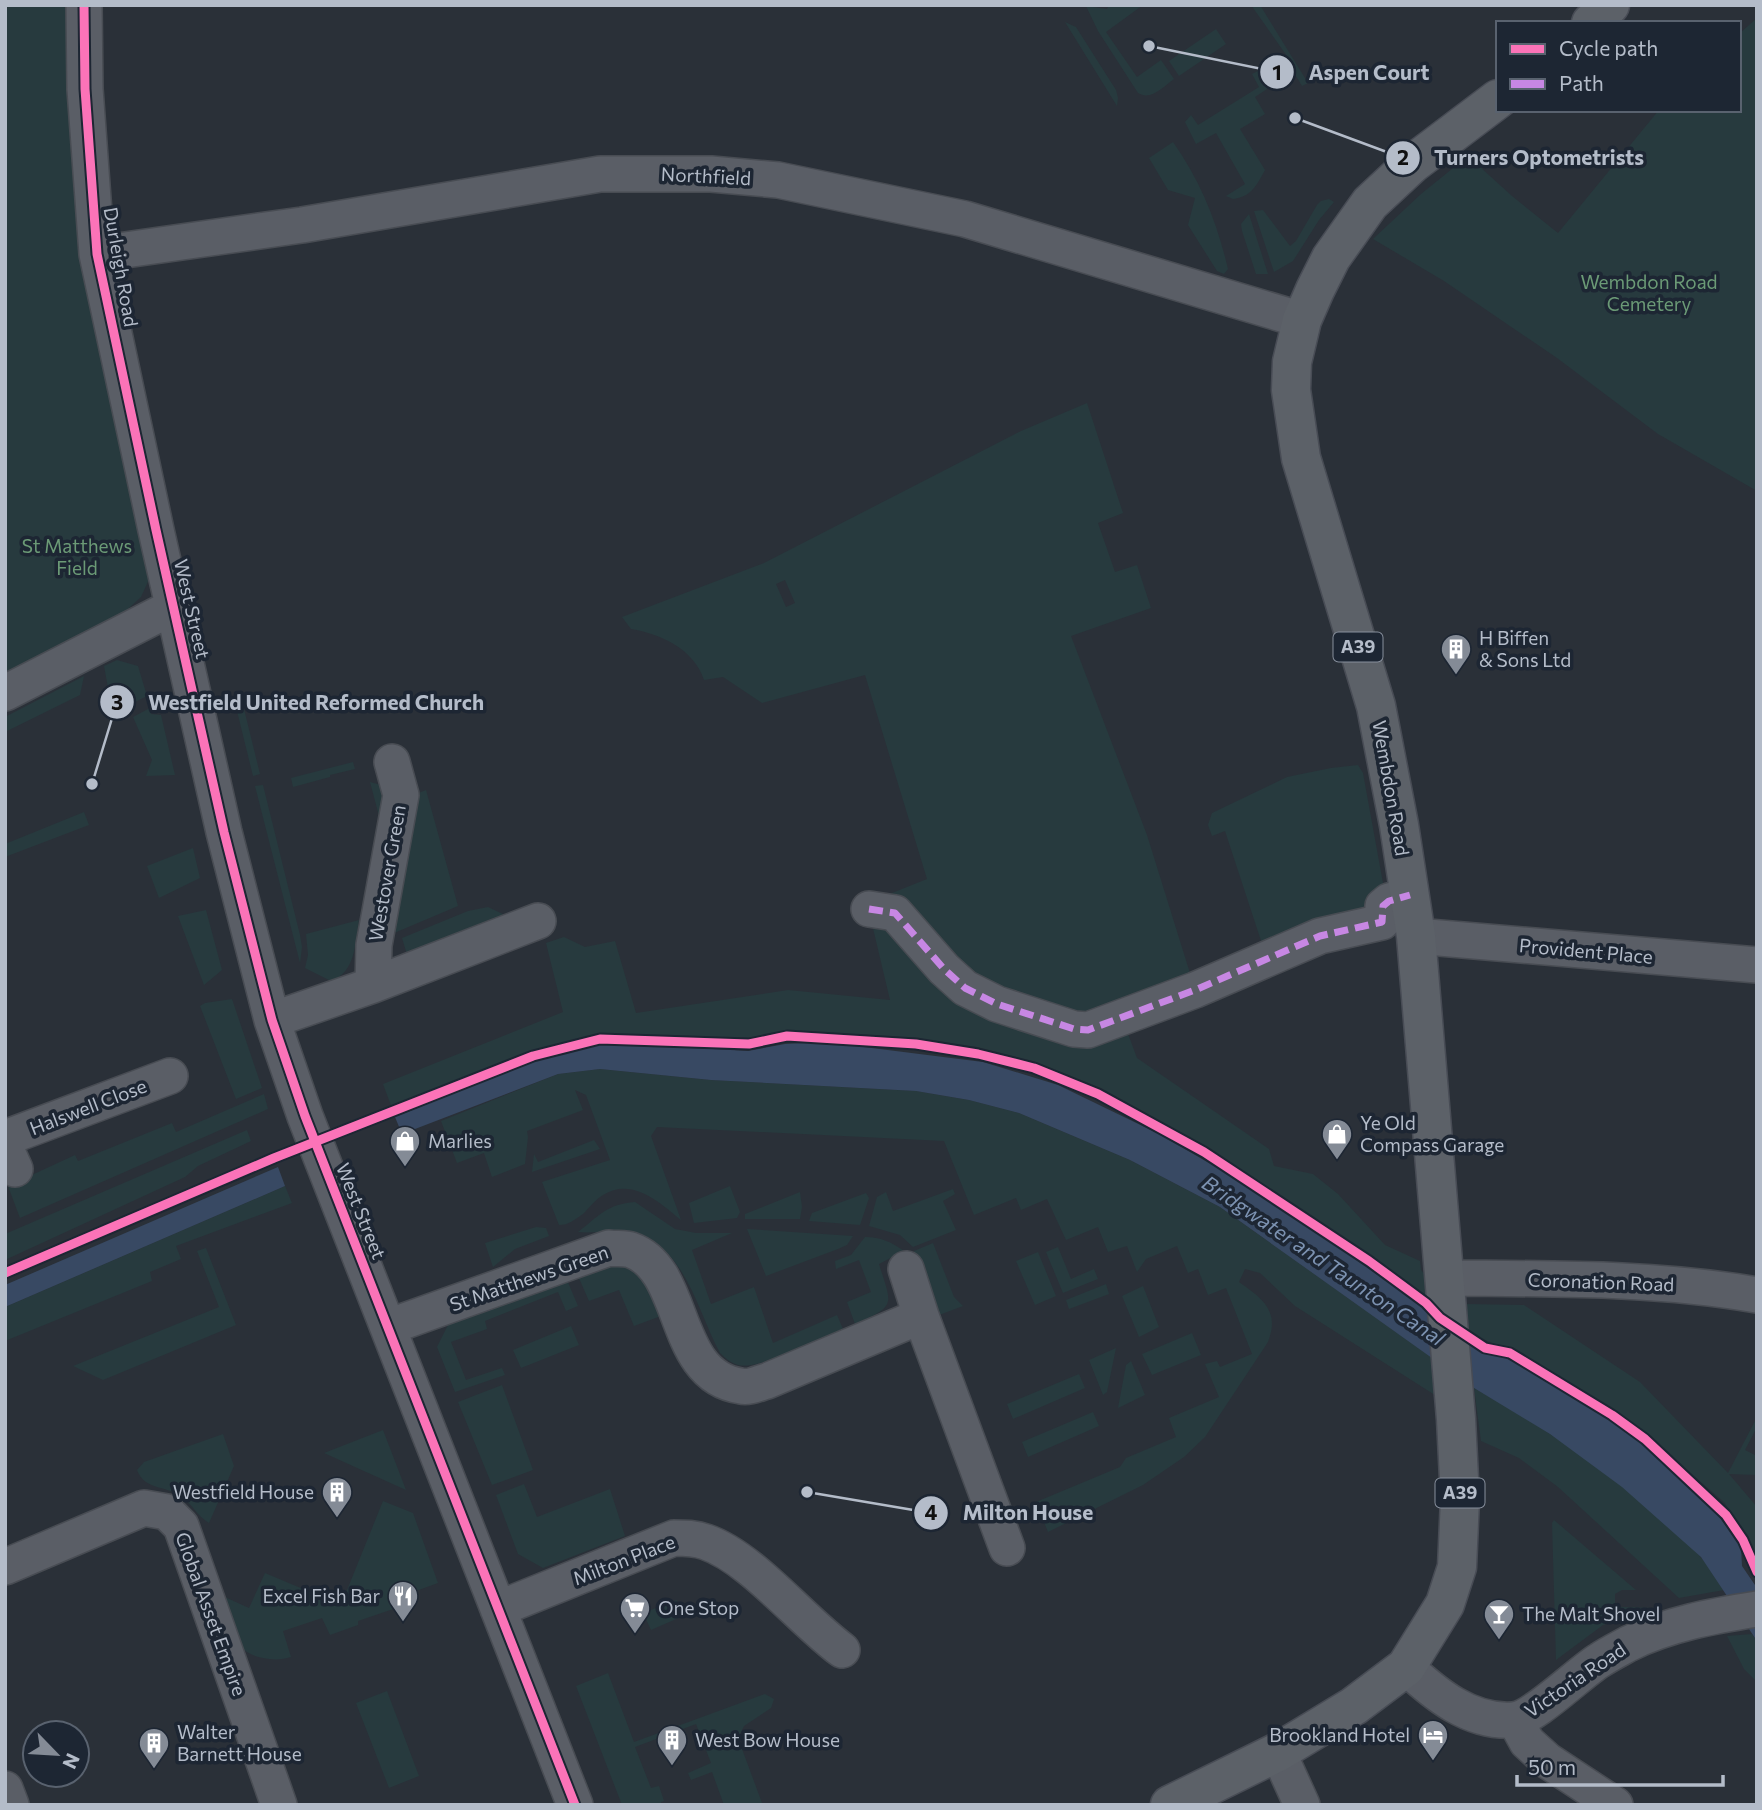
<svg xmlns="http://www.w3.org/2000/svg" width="1762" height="1810" font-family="Commissioner,sans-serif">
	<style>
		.green { fill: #273a3e; fill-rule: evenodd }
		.water { fill: #384963 }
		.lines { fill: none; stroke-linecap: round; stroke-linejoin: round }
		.minor-casing { stroke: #484c53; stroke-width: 38 }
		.major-casing { stroke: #484c55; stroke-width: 41 }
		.minor { stroke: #5a5e66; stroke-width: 35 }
		.major { stroke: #5c6168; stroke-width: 38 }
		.quiet { stroke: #c787e3; stroke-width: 7; stroke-dasharray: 14 7; stroke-linecap: butt }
		.cycleway-casing { stroke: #1d2633; stroke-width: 13 }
		.cycleway { stroke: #fb73b8; stroke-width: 9 }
		.labels { text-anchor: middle; stroke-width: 7; stroke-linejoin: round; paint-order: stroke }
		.shield { fill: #1d2633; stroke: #878f9c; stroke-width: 2 }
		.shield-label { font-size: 18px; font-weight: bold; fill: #b4bcc9 }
		.street-label { font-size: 19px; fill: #b4bcc9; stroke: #1d2633 }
		.park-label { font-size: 19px; fill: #6b9a76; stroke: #1d2633 }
		.poi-label { font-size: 19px; fill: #b4bcc9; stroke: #1d2633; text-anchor: start }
		.water-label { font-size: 21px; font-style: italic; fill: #7c92b1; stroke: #1d2633 }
		.leader { fill: none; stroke: #b4bcc9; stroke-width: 2.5 }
		.callout-dot { fill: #b4bcc9; stroke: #1d2633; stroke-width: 2.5 }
		.mark-label { font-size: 21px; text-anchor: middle; font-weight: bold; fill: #111 }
		.callout-label { font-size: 21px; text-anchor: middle; font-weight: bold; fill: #b4bcc9; stroke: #1d2633; stroke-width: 7; stroke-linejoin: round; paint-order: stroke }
	</style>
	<rect width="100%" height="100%" fill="#2a3038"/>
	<path class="green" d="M5,5H67L151,575L141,597L106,629L5,680Z
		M1109,5H1143L1106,32L1137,77L1161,60L1174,79C1163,87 1151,101 1138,93L1098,31L1086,6L1107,9Z
		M1251,5H1260L1308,83L1302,86L1290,66L1289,59Z
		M1757,18V491L1658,434L1557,358L1444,281L1373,239L1421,194L1468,156L1512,196L1558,233L1659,110H1739V34Z
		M1065,22L1076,27L1116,90L1118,98L1117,106Z
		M1216,29L1226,44L1179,76L1169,61Z
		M1260,70L1273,85L1255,97L1265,114L1240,129L1265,170C1257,185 1251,197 1233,199L1226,196L1245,184L1216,133L1196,144L1185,122L1191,115L1198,125L1259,87L1252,74Z
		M1173,142C1201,182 1217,222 1228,269L1224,274L1217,271L1188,225L1195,198L1168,190L1149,158Z
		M1329,199L1334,202L1319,220L1293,261L1274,272L1254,211L1263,210L1290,246L1296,241L1317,205L1321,201Z
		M1249,214L1268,274H1256L1242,231L1241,224Z
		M1087,403L1123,513L1098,523L1115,572L1137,565L1151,608L1071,636L1147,835L1194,986L1124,1023L1137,1058L1269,1149L1274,1166L1313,1174L1338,1194L1385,1245L1420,1261L1421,1270L1428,1278L1431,1298L1427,1300L1371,1257L1206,1147L1101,1088L1036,1062L977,1047L916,1038L785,1030L749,1040L600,1035L533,1053L392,1108L383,1084L563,1012L546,943L564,937L585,947L615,941L636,1013L788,990L890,1000L867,903L927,879L865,675L762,703L723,677L704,680C694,649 661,634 631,629L622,617L764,563L1021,431ZM785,580L795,603L786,607L776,584Z
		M117,660L138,666L147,696L127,706L110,699L104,666Z
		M84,676L80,695L5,732V717Z
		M150,708L151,714L161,715L175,775L146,776L152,760L133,717Z
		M244,709L260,774L253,776L237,711Z
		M353,762L355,769L330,775V777L293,787L291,778Z
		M1358,765L1363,773L1385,894L1376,905L1265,953L1225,831L1212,836L1208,825L1212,813L1287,777L1331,768Z
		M370,782L381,785L386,792L383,831Z
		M263,785L300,935L302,947L300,963L255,786Z
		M426,790L458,906L387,936L416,794Z
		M84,812L89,825L5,857V844Z
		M193,848L200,878L159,898L147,866Z
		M488,907L511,918L408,958L402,938L468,911Z
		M206,910L222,970L204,985L178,916Z
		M359,920C355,943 356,972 331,981L305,968L308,955L306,934Z
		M232,999L262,1088L236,1099L200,1006L205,1003Z
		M600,1069L711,1080L916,1091L969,1100L1019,1113L1130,1160L1220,1207L1437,1361L1438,1397L1295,1306L1260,1273L1245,1269L1239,1282C1263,1299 1280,1311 1268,1342L1205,1437L1184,1457L1143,1485L1048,1532L1036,1502L1120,1467L1126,1458L1176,1437L1169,1418L1219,1397L1205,1364L1217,1361L1220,1367L1252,1354L1226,1288L1208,1295L1198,1269L1188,1273L1177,1246L1146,1259L1137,1272L1127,1246L1108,1252L1098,1227L1066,1240L1047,1199L1021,1210L1016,1198L974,1215L944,1141L657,1127L651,1136L681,1220C659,1202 632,1177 603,1195C596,1199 589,1208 583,1214C574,1220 569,1225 559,1225L542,1182L610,1160L586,1095L575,1090L583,1110L527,1131L528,1137L525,1164L492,1177L484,1153L457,1163L441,1121L558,1074Z
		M264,1094L268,1109L20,1218L8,1186L75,1155L78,1161L172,1123L176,1132Z
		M247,1130L251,1141L198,1166L185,1177L5,1260V1234Z
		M594,1140L600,1149L532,1172L534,1154L538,1162Z
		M285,1186L292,1203L176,1246L181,1259L150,1272L152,1281L5,1341V1307Z
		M730,1186L740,1212L737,1218L694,1223L689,1203Z
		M953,1189L955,1194L943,1201L956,1230L913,1247L900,1235L869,1226L877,1197L886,1192L893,1211Z
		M800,1192L802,1207L800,1219H745V1214Z
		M866,1193L869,1198L860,1225L809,1221L812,1213Z
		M635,1202L675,1229L696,1233H732L692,1250L711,1304L754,1287L773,1343L837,1315L843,1329C820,1338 761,1370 738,1365C731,1363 725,1358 720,1353C696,1309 685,1242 627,1232C610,1229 595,1234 578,1232C599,1216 607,1204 635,1202Z
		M536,1227L546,1228L549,1236L515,1249L493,1267L485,1243Z
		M747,1229L853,1236L847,1245L838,1249L766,1276Z
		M865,1237C881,1237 891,1242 904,1251L879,1264C892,1306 897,1305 855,1324L847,1302L871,1292L859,1260L836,1269L835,1261L851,1255Z
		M933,1243L954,1297L963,1306L939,1315L914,1257V1251Z
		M1058,1247L1071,1279L1094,1269L1098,1279L1063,1293L1046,1252Z
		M206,1248L236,1325L103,1380L73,1366L219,1307L197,1251Z
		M1038,1252L1056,1296L1035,1305L1016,1261Z
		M614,1266C646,1268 650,1291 661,1316L634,1326L619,1290L589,1301L578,1276Z
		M567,1280L578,1306L566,1311L558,1292L485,1321L487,1329L451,1342L466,1380L502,1368L505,1375L455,1392L437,1347L449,1323Z
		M1106,1284L1109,1294L1069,1309L1066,1300Z
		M1143,1286L1159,1327L1139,1337L1122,1296Z
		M1466,1304L1524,1305L1640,1382L1728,1473L1757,1417V1427L1745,1450L1757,1456V1475L1729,1474L1757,1507V1558L1747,1535L1724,1502L1634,1424L1598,1400L1510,1347L1495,1344L1469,1333Z
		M571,1326L579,1345L521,1368L513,1350Z
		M1192,1333L1201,1355L1152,1375L1142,1354Z
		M1116,1348L1107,1392L1103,1395L1089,1360Z
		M1131,1361L1145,1395L1118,1408L1126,1365Z
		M1079,1374L1085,1388L1013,1419L1007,1404Z
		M502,1385L533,1470L492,1485L458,1402Z
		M1474,1388C1554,1433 1635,1488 1699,1555C1708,1565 1716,1578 1724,1590L1679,1598L1558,1487L1519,1458L1481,1441Z
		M1093,1412L1099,1426L1028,1457L1022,1442Z
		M383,1430L406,1490L324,1453Z
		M223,1434L234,1466L209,1523C197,1516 191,1502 179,1495C163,1485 145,1490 137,1470L144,1462Z
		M524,1484L537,1517L610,1489L625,1536L543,1568L518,1554L496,1495Z
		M383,1501L413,1513L438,1583L405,1595L408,1604L358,1621V1625L330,1635L322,1618L283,1631L291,1657C282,1660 273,1660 263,1658C230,1652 227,1621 216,1593L249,1608L265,1573L341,1605Z
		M1554,1520L1636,1590H1622L1615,1594V1604L1621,1607L1654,1608L1603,1625L1556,1660L1552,1523Z
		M677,1600L683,1616L651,1630L643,1613Z
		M1752,1634L1757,1641V1682L1744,1669L1727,1636Z
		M608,1673L634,1742L765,1694L774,1699L771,1708L744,1726L738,1738L762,1803L757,1805H724L712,1772L691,1780L688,1773L711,1763L696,1724L635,1747L651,1788L659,1786L664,1801L661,1802V1805H622L576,1686Z
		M387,1691L419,1776L389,1788L356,1703Z"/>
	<path class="water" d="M824,1042L983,1062L1058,1085L1157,1133L1216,1167L1293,1215L1424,1308L1434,1321L1484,1353L1497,1354L1514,1362L1581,1400L1642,1443L1688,1484L1716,1512L1741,1548L1742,1566L1757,1588V1641L1701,1557L1622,1487L1550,1434L1474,1388L1220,1207L1130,1160L1019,1113L969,1100L916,1091L711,1080L600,1069L558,1074L402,1134L395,1117L541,1058L607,1043L748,1051L785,1044Z
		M278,1167L285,1186L5,1307V1285Z"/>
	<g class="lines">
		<g class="minor-casing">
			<path id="minor" d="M84,5L85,89L97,254L156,530L224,832L272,1020L305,1116L575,1805
				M97,254L302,225L600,174H711L778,180L965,219L1302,320
				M5,693L173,607
				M869,909L895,913L944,969L965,988L997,1004L1074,1029L1088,1030L1195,990L1320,936L1382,922L1383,906L1389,901L1410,895
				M1416,936L1757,965
				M373,985L374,945L401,795L392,762
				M272,1020L373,985L538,921
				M5,1138L170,1076
				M5,1147L15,1169
				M906,1269L921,1316L1007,1548
				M1445,1278C1549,1279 1654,1277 1757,1295
				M388,1327L609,1248C616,1249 625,1248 631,1250C688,1270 670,1376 741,1386C749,1388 759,1383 767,1381L921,1316
				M5,1567L144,1508L167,1512L181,1526L279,1805
				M498,1609L674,1538C685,1538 695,1538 706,1542C752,1558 801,1620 842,1650
				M1406,1667C1435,1694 1470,1723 1513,1720C1533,1719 1580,1672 1600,1660C1609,1654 1619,1649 1628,1644C1668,1624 1713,1616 1757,1609
				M1515,1720L1527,1742L1548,1761L1615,1805
				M1278,1752L1302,1805
				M5,1789L11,1805"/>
		</g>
		<g class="major-casing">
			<path id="major" d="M1591,23L1610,5
				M1170,1805L1278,1752L1354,1706L1406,1667L1445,1604L1457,1567L1460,1499L1456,1419L1416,936L1399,825L1376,706L1301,458L1291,390L1292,362L1302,320L1315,290L1331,258L1370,203L1412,164L1498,99"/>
		</g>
		<use href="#minor" class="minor"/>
		<use href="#major" class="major"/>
		<path class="quiet" d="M869,909L895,913L944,969L965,988L997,1004L1074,1029L1088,1030L1195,990L1320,936L1382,922L1383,906L1389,901L1410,895"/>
		<g class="cycleway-casing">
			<path id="cycleway" d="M84,5L85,89L97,254L156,530L224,832L272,1020L305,1116L575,1805
				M5,1273L274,1158L533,1056L600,1039L749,1044L787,1036L916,1044L978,1054L1034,1068L1098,1094L1204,1152L1369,1261L1426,1303L1440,1318L1485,1348L1510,1353L1612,1415L1645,1439L1726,1515L1743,1540L1757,1572"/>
		</g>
		<use href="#cycleway" class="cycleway"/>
	</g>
	<defs>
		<g id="building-pin" transform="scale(1.575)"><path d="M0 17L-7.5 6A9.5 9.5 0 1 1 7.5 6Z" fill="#848b96" stroke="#1d2633"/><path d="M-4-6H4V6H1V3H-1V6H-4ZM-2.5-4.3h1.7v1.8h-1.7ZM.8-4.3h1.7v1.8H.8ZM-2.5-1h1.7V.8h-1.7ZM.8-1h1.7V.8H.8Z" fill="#fff"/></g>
		<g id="shop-pin" transform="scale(1.575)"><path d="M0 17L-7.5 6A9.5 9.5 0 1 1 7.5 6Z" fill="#848b96" stroke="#1d2633"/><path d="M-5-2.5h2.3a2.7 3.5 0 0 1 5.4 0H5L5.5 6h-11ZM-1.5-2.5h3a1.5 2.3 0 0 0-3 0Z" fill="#fff"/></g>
		<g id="restaurant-pin" transform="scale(1.575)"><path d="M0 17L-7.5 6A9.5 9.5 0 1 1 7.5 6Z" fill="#848b96" stroke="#1d2633"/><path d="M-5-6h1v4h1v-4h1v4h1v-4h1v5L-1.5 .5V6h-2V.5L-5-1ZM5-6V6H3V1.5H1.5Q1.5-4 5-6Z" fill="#fff"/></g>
		<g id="supermarket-pin" transform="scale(1.575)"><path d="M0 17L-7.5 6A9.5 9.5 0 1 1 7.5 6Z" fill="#848b96" stroke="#1d2633"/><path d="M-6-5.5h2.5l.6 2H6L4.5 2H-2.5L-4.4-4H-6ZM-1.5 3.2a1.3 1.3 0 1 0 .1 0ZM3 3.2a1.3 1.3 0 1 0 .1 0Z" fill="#fff"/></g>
		<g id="bar-pin" transform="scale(1.575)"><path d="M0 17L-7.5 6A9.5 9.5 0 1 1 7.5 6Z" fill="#848b96" stroke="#1d2633"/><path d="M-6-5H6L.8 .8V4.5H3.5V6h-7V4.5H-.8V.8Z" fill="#fff"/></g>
		<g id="hotel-pin" transform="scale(1.575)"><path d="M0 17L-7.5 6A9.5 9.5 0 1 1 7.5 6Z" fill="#848b96" stroke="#1d2633"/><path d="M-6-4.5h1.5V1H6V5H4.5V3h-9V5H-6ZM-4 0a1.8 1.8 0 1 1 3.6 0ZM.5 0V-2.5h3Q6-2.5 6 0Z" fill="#fff"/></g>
	</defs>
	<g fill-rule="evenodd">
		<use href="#building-pin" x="1456" y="649"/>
		<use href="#shop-pin" x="1337" y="1134"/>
		<use href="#shop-pin" x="405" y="1141"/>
		<use href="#building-pin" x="337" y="1492"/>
		<use href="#restaurant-pin" x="403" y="1596"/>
		<use href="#supermarket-pin" x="635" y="1608"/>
		<use href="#bar-pin" x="1499" y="1614"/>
		<use href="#hotel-pin" x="1433" y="1735"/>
		<use href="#building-pin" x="672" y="1740"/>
		<use href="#building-pin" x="154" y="1743"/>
	</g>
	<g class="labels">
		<g class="shield">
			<rect x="1333.5" y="632.5" width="49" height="29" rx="5"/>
			<rect x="1435.5" y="1478.5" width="49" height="29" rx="5"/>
		</g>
		<g class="shield-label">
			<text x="1358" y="653">A39</text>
			<text x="1460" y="1499">A39</text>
		</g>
		<g class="street-label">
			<text transform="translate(706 176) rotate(3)" y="7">Northfield</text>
			<text transform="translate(121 267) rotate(80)" y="7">Durleigh Road</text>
			<text transform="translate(192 609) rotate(77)" y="7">West Street</text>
			<text transform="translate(1391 788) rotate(80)" y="7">Wembdon Road</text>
			<text transform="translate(387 873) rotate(-80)" y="7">Westover Green</text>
			<text transform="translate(1586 951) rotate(5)" y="7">Provident Place</text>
			<text transform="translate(88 1107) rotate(-21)" y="7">Halswell Close</text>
			<text transform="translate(361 1211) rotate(68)" y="7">West Street</text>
			<text transform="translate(529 1278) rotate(-19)" y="7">St Matthews Green</text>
			<text transform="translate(1601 1282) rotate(2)" y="7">Coronation Road</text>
			<text transform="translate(624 1560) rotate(-21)" y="7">Milton Place</text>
			<text transform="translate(211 1614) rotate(70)" y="7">Global Asset Empire</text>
			<text transform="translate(1575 1680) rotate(-34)" y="7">Victoria Road</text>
		</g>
		<g class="park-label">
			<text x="1649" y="289">Wembdon Road<tspan x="1649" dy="22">Cemetery</tspan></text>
			<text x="77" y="553">St Matthews<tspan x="77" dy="22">Field</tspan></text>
		</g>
		<g class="poi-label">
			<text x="1479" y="645">H Biffen<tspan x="1479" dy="22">&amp; Sons Ltd</tspan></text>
			<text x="1360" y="1130">Ye Old<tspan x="1360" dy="22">Compass Garage</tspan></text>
			<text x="428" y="1148">Marlies</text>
			<text x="314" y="1499" text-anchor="end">Westfield House</text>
			<text x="380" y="1603" text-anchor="end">Excel Fish Bar</text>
			<text x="658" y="1615">One Stop</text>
			<text x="1522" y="1621">The Malt Shovel</text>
			<text x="177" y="1739">Walter<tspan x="177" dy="22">Barnett House</tspan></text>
			<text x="1410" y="1742" text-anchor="end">Brookland Hotel</text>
			<text x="695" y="1747">West Bow House</text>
		</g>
		<g class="water-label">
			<text transform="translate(1323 1261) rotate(34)" y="7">Bridgwater and Taunton Canal</text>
		</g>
	</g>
	<path class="leader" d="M1149 46L1277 72M1295 118L1403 158M92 784L117 702M807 1492L931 1513"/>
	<g class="callout-dot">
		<circle cx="1149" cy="46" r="7"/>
		<circle cx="1295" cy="118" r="7"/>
		<circle cx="92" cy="784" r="7"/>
		<circle cx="807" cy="1492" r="7"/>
		<circle cx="1277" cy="72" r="18"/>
		<circle cx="1403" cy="158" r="18"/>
		<circle cx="117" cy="702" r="18"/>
		<circle cx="931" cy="1513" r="18"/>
	</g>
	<g class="mark-label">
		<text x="1277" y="80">1</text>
		<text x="1403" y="165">2</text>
		<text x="117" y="710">3</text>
		<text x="931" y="1520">4</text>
	</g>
	<g class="callout-label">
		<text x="1369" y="80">Aspen Court</text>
		<text x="1539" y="165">Turners Optometrists</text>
		<text x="316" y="710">Westfield United Reformed Church</text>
		<text x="1028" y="1520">Milton House</text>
	</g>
	<rect width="1762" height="1810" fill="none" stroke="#b4bcc9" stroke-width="14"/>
	<rect x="1496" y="21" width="245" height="91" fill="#1d2633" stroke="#59626f" stroke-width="2"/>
	<rect x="1510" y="44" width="35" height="10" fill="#fb73b8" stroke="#59626f" stroke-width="2"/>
	<text x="1559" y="56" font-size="21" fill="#b4bcc9">Cycle path</text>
	<rect x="1510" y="79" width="35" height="10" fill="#c787e3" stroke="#59626f" stroke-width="2"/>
	<text x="1559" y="91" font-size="21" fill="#b4bcc9">Path</text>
	<g transform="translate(56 1754) rotate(115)"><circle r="33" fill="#1d2633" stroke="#59626f" stroke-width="2"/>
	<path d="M0-5L12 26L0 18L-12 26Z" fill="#848b96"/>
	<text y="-10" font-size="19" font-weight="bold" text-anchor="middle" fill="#b4bcc9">N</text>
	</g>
	<path d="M1517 1775v10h206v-10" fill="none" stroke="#b4bcc9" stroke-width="3.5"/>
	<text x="1528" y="1775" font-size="21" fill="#b4bcc9" stroke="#1d2633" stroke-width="5" paint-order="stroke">50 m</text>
</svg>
